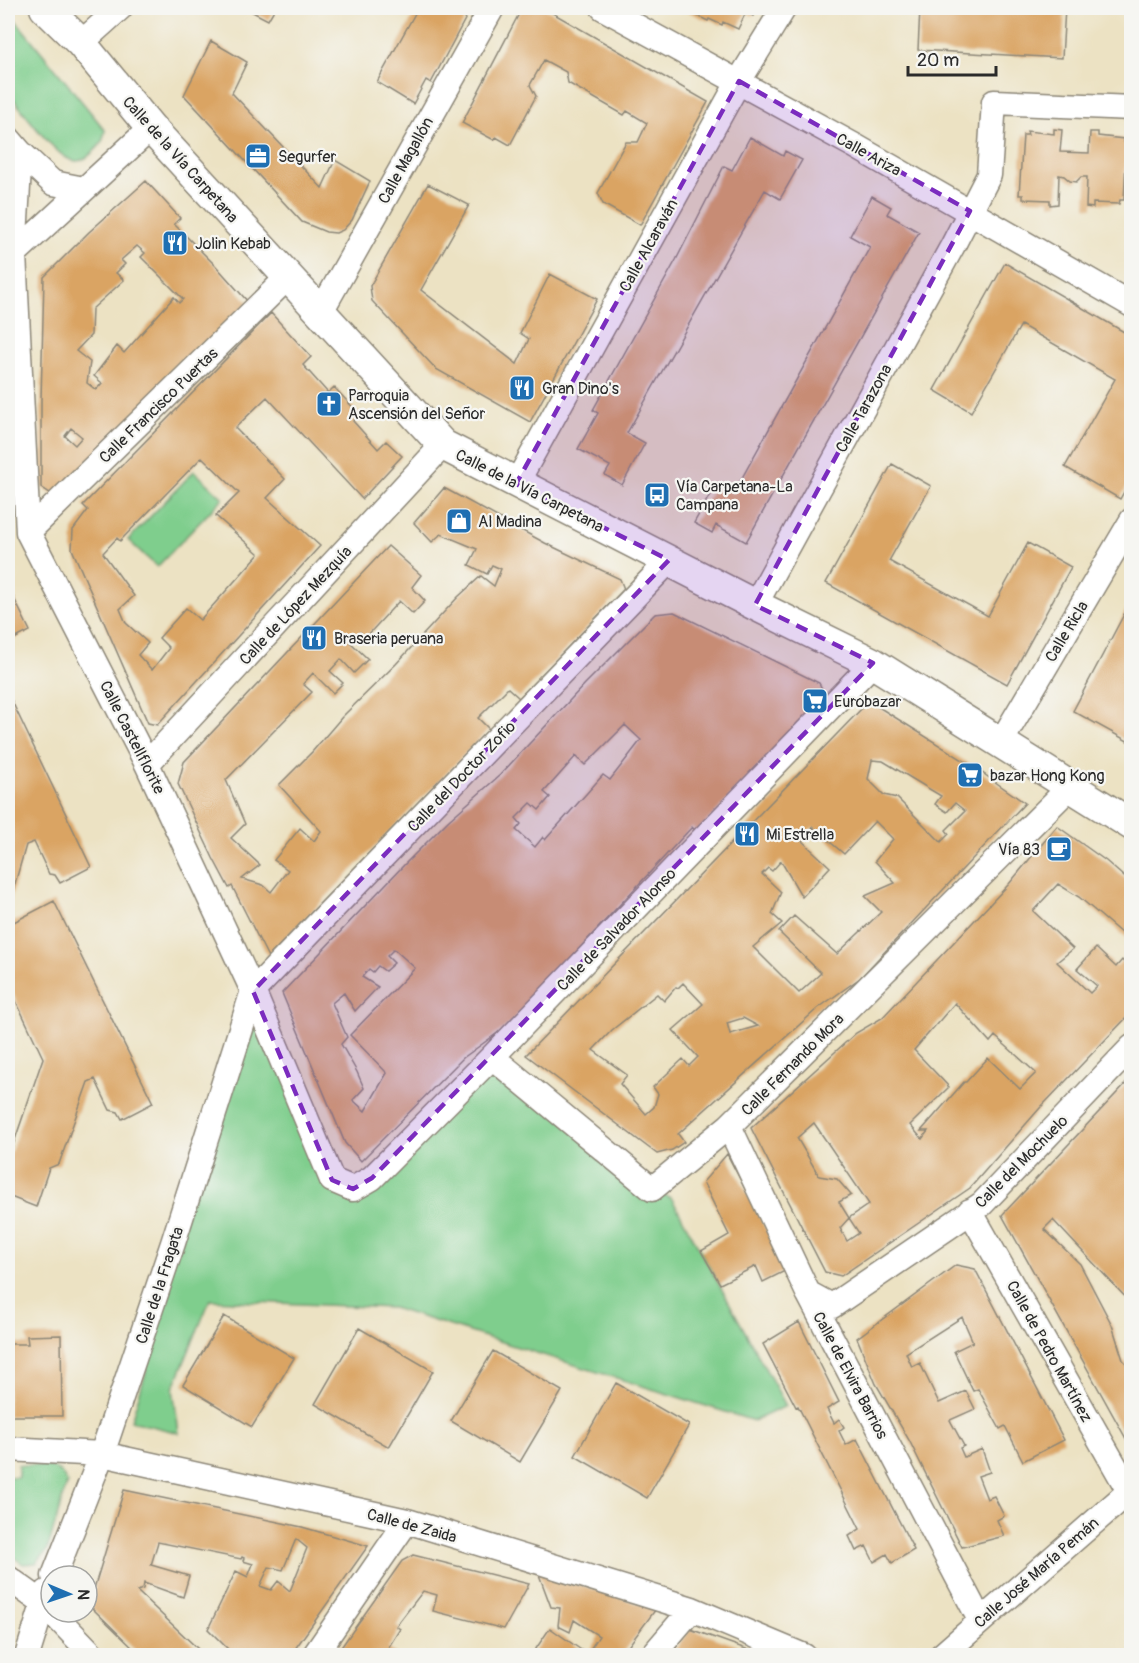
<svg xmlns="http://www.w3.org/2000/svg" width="1139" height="1663" font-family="Pangolin,sans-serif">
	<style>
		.green { fill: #7fce8d; stroke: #557c5c; stroke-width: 1.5 }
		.building { fill: #daa463; fill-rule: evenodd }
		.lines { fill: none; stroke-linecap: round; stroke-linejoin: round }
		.minor-casing { stroke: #8c8677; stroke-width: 27 }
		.tertiary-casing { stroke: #8c8677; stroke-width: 33 }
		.minor { stroke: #fff; stroke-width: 24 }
		.tertiary { stroke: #fff; stroke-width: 30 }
		.marked { fill: #7b2cbf; fill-opacity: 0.2; stroke: #7b2cbf; stroke-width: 4.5; stroke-dasharray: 12 8; stroke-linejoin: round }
		.labels { text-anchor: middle; stroke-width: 4.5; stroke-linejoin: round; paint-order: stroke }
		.street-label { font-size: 16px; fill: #2b2b2b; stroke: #f6f6f2 }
		.poi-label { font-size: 16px; fill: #2b2b2b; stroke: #f6f6f2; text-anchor: start }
	</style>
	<rect width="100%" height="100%" fill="#f6f6f2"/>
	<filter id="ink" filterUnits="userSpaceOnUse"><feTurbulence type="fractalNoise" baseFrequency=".0167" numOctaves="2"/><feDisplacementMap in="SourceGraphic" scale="12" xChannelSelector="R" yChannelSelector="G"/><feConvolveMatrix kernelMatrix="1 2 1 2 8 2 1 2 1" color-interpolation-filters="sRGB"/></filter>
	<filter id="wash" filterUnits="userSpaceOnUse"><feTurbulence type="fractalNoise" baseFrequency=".008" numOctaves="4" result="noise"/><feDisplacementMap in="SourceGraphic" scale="24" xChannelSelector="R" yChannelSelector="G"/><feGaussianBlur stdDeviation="1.35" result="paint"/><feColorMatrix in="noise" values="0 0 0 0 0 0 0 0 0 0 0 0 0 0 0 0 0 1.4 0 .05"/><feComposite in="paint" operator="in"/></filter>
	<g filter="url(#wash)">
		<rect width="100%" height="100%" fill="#ece2c3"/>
		<path class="green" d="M8,11L105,130C104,141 100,146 92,153C86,159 79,163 71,160C54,155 21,108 8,92Z
			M194,471L223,498L157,567L128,540Z
			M253,991L332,1180L353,1189L492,1057L652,1188L672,1199L786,1406L754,1421L393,1308L210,1300L173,1389L179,1433L131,1421L147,1369L132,1365Z
			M18,1465C39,1466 58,1461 67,1483L47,1551L36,1563L23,1564L8,1553V1477H18Z"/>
		<g id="blocks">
			<path class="building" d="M245,8H275L268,20Z
				M418,8H471L431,83L426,80L413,104L377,82Z
				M522,8H544L708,102L640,225L603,204L598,193L626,142H638L647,123L627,111L624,115L568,83L566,72L544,60L530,85L536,96L510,145L496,137L494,140L462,123Z
				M681,8H757L753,16L746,12L738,29L723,22L722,25L709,19L708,21Z
				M920,8H1065L1062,58L918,50Z
				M211,41L247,62L232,93L322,188L335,160L370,181L352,220L343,230L336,233L326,232L302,222L184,95Z
				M1054,129L1062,130L1060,152L1089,153L1090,132H1098V136L1124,139V142L1127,143L1124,200H1120L1119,204L1093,203V208L1086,207L1087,177H1081L1076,182L1070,181L1064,176L1059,175L1058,204L1050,205V200L1023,199V195H1019L1023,135H1028L1027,131L1054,134Z
				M750,137L783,156L785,151L802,160L780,199L765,190L627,433L645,443L622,485L605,475L610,466L578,449L598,413L593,410L676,260L724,166L732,170Z
				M146,181L180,218L174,224L216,266L249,303L56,497L41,487V400L44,277L89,232ZM137,246L145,253L141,257L183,299L179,303L174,297L124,353L117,346L94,376L102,383L96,390L87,383L90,362L76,351L91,335L92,309L124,280L116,273L125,264L121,260ZM71,428L82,437L75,445L65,436Z
				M428,184L469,205L421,290L517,364L529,339L520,333L550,274L597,299L530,422L436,369L372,301L370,286Z
				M872,196L891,207L887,214L919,232L746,542L716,525L712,533L694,523L716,484L733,494L870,247L850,236Z
				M1005,263L1131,336V479L1120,499L1065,467L1115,379L1021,325L971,412L934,390Z
				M271,313L311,357L303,365L328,393L334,387L360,415L353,421L378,449L386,441L402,456L362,499L267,397L235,428L285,479L267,498L320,546L157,725L148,723L72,549L73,530L88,510L83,505ZM202,457L239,493L216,516L259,554L200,620L186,608L159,638L169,648L152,670L138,655L148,643L126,623L120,609L134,596L103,553L117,538L120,541Z
				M892,464L931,486L889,561L988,616L1028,543L1071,567L1007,684L826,583Z
				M444,488L545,543L620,579L624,589L519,698L508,688L478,718L489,729L268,957L232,886L229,888L213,858L178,784L184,762L388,546L421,575L412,587L425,601L413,614L399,601L366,637L360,632L350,642L368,659L354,673L341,659L330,671L343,683L333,693L313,673L303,684L312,692L226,780L245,824L231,838L260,865L242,879L263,885L271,892L288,870L274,860L300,828L314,841L321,831L279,785L312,752L342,717L396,664L458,597L481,576L494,586L501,569L492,565L487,574L469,565L477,549L441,534L432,542L414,523Z
				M8,586L30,631L8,642Z
				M1131,601V678L1127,686L1131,689V743L1073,711Z
				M674,612L819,683L823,691V699L697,832L692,827L507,1026L463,1058L361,1161L345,1143L282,993L404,865L449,820L500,775L585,684L655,614ZM625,725L641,740L610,780L603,775L545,840L543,837L535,847L516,830L521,824L516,818L531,803L539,810L550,797L544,792L576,756L585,765ZM394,949L415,968L350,1035L387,1073L365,1111L353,1100L364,1088L357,1072L341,1044L347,1037L332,1003L344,993L355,1011L378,987L362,977L369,969L373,972L378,966L385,971L394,963L387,956Z
				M8,693L91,867L60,883L55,875L49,874L34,842L26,845L8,908Z
				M869,701L971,765L1025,803L860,978L817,1009L678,1134L684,1142L672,1150L657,1154L526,1055ZM872,760L883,761L941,796L935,804L947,812L955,803L965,811L946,830L949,834L941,842L897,798L884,795L868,779ZM875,821L893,839L875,861L895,883L865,896L881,912L837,954L794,916L779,932L821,973L799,993L753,947L782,923L772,914L781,892L762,874L768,868L772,871L781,861L802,897L830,867L801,840L813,827L844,854ZM683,983L703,1004L673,1030L698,1057L689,1066L683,1059L653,1087L658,1094L654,1107L646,1114L620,1084L627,1075L593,1050L612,1030L657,994L664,1001L676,987L678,988ZM743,1018L758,1026L730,1034L727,1023Z
				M1057,826L1106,861L1131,883V936L1128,939L1079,897L1058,884L1033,911L1073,949L1057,962L1090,993L1097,986L1077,969L1096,948L1116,967L1122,960L1124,962L1131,955V1013L1040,1108L970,1188L841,1276L825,1272L751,1128L856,1033L882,1018L1009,884ZM955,1003L990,1042L995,1036L1036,1073L1020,1089L988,1058L966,1082H964L921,1131H928L922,1139L910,1125L949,1087L914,1050ZM814,1123L869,1204L849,1218L859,1233L847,1241L840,1228L849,1218L839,1202L851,1195L837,1179L819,1176L797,1138Z
				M54,901L153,1103L122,1119L118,1112L110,1110L95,1079L88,1082L59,1164L49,1168L36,1207L8,1196V1160L43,1058L8,984V925Z
				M1131,1078V1303L1053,1220L1044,1229L1080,1264L1112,1325L1123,1360L1131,1368V1442L1129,1444L1002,1215Z
				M727,1154L787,1270L763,1282L756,1266L720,1284L701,1251L729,1235L703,1182Z
				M956,1265L975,1269L1064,1440L1023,1461L1005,1426L1000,1429L978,1389L973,1391L954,1351L973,1342L962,1317L906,1353L912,1367L920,1363L939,1403L966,1391L975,1409L950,1420L964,1446L960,1448L964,1457L982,1449L990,1472L978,1476L987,1499L994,1496L1004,1516L997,1520L1004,1536L962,1547L909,1440L876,1384L857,1338Z
				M224,1316L294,1358L252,1427L183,1385Z
				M799,1322L839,1402L827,1409L834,1423L839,1419L844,1427L839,1431L846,1445L857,1439L914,1550L892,1563L887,1554L874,1562L866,1546L856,1551L849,1536L860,1529L798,1406L796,1407L763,1344Z
				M359,1328L433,1371L389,1447L315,1404Z
				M61,1335L62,1416H8V1344H28L27,1336Z
				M493,1351L562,1391L520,1462L451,1421Z
				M616,1383L689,1425L647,1498L575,1456Z
				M124,1490L302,1527L368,1546L290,1656H235L208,1629L236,1571L248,1577L253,1564L243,1561L244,1558L242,1557L241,1559L158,1542L151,1565L189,1576L183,1597L144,1583L143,1589L137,1591L198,1649L195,1656H141L89,1605ZM296,1539L307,1548L290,1591L278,1581L271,1590L260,1586L269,1567L283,1570Z
				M413,1555L529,1584L504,1629L433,1611L437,1595L423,1591L396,1626L400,1629L388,1648L398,1656H335L402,1561Z
				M538,1572L656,1609L621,1656H531L550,1628L587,1654L599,1636L574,1620L570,1632L558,1626L560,1608L551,1607Z
				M690,1629L763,1655V1656H670Z
				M73,1644L85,1656H64Z"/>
		</g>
	</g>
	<g filter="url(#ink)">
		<use href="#blocks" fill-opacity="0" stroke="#8c8677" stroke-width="1.5"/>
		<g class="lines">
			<g class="minor-casing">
				<path id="minor" d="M603,8L855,146L1132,305
					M81,43L120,8
					M8,138L20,152L14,254L28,532L147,764L253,991L332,1180L353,1189L372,1178L492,1057L873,663
					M20,152L53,183L84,189
					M14,254L151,128
					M320,313L492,8
					M516,484L739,81L784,8
					M28,532L287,278
					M755,605L952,247L989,175L994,102L1132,108
					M1001,742L1132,520
					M147,764L443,445
					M492,1057L652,1189L729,1126L1071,786
					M729,1126L808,1293L980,1620
					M970,1211L1129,1491
					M808,1293L832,1306L982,1204L1132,1047
					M8,1449L102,1454L407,1521L692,1609L804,1656
					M54,1576L102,1454L173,1243L253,991L669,561
					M8,1578L43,1603L94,1656
					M27,1656L47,1592
					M314,1656L407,1521
					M652,1656L692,1609
					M941,1656L1132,1489"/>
			</g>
			<g class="tertiary-casing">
				<path id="tertiary" d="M45,8L81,43L151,128L443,445L755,605L873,663L1132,825"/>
			</g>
			<use href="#minor" class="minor"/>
			<use href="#tertiary" class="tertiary"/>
		</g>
	</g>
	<path class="marked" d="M739,81L970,211L755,605L873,663L372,1178L353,1189L332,1180L253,991L669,560L516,484Z"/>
	<defs>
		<g id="office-square" transform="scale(1.35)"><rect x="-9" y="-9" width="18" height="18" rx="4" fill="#1f6fb2" stroke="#f6f6f2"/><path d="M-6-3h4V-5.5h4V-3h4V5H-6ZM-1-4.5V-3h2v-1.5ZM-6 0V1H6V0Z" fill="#fff"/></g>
		<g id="restaurant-square" transform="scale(1.35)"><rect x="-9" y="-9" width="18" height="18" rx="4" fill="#1f6fb2" stroke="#f6f6f2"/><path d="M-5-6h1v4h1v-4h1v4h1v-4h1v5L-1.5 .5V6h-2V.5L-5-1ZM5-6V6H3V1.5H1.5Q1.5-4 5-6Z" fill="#fff"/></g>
		<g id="church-square" transform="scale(1.35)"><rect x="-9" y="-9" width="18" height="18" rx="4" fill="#1f6fb2" stroke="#f6f6f2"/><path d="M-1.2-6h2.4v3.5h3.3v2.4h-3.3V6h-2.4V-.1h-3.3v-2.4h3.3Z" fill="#fff"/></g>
		<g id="bus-square" transform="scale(1.35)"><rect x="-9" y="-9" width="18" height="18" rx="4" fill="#1f6fb2" stroke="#f6f6f2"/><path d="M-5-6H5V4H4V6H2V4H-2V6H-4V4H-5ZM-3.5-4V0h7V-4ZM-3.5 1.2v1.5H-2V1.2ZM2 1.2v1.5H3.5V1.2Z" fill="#fff"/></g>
		<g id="shop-square" transform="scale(1.35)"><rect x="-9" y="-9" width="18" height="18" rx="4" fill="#1f6fb2" stroke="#f6f6f2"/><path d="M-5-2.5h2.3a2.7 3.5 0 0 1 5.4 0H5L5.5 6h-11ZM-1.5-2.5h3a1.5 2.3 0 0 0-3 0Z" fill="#fff"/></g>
		<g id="supermarket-square" transform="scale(1.35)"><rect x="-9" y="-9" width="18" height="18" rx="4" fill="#1f6fb2" stroke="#f6f6f2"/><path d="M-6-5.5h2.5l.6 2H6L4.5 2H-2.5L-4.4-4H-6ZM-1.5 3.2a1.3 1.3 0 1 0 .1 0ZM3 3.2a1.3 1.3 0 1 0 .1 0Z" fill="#fff"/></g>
		<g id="cafe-square" transform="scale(1.35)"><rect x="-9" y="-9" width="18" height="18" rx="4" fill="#1f6fb2" stroke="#f6f6f2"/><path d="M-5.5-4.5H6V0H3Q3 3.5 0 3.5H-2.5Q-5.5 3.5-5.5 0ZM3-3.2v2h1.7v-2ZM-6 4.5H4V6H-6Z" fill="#fff"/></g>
	</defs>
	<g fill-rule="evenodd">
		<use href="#office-square" x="258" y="156"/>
		<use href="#restaurant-square" x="175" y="243"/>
		<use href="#restaurant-square" x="522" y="388"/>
		<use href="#church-square" x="329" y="404"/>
		<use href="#bus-square" x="657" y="495"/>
		<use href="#shop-square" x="459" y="521"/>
		<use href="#restaurant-square" x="314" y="638"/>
		<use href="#supermarket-square" x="815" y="701"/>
		<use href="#supermarket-square" x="970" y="775"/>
		<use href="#restaurant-square" x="747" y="834"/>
		<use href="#cafe-square" x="1059" y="849"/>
	</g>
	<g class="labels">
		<g class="street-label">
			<text transform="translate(869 154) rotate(29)" y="6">Calle Ariza</text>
			<text transform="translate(181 159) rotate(48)" y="6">Calle de la Vía Carpetana</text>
			<text transform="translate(405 160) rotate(-61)" y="6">Calle Magallón</text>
			<text transform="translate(648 245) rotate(-61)" y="6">Calle Alcaraván</text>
			<text transform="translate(158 405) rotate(-44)" y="6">Calle Francisco Puertas</text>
			<text transform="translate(863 408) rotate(-61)" y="6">Calle Tarazona</text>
			<text transform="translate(530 490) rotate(27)" y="6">Calle de la Vía Carpetana</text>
			<text transform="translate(295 605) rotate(-47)" y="6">Calle de López Mezquía</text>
			<text transform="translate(1066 631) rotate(-59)" y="6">Calle Ricla</text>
			<text transform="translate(133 737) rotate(63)" y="6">Calle Castellflorite</text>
			<text transform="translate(461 776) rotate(-46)" y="6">Calle del Doctor Zofio</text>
			<text transform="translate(616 929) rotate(-46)" y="6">Calle de Salvador Alonso</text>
			<text transform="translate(792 1064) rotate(-45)" y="6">Calle Fernando Mora</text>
			<text transform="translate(1021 1161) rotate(-45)" y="6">Calle del Mochuelo</text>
			<text transform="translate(159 1285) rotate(-72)" y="6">Calle de la Fragata</text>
			<text transform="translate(1050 1351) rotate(61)" y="6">Calle de Pedro Martínez</text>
			<text transform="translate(851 1375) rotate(62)" y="6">Calle de Elvira Barrios</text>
			<text transform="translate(412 1525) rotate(15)" y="6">Calle de Zaida</text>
			<text transform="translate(1036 1572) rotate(-41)" y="6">Calle José María Pemán</text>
		</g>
		<g class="poi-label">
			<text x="278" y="162">Segurfer</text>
			<text x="195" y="249">Jolin Kebab</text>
			<text x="542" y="394">Gran Dino's</text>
			<text x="348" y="401">Parroquia<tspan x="348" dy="18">Ascensión del Señor</tspan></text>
			<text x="676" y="492">Vía Carpetana-La<tspan x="676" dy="18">Campana</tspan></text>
			<text x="478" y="527">Al Madina</text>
			<text x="334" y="644">Braseria peruana</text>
			<text x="834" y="707">Eurobazar</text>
			<text x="990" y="781">bazar Hong Kong</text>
			<text x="766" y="840">Mi Estrella</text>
			<text x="1040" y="855" text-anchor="end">Vía 83</text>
		</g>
	</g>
	<rect width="1139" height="1663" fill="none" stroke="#f6f6f2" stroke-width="30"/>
	<g transform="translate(69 1594) rotate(92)"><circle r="28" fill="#f6f6f2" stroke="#a5a5a2" stroke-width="1.5"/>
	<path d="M0-4.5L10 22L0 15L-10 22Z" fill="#1f6fb2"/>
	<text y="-9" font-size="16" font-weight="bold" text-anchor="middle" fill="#2b2b2b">N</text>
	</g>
	<path d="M908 66v9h88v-9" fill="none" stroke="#2b2b2b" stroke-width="3"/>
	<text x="917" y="66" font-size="18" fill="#2b2b2b" stroke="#f6f6f2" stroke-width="4.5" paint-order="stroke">20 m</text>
</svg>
